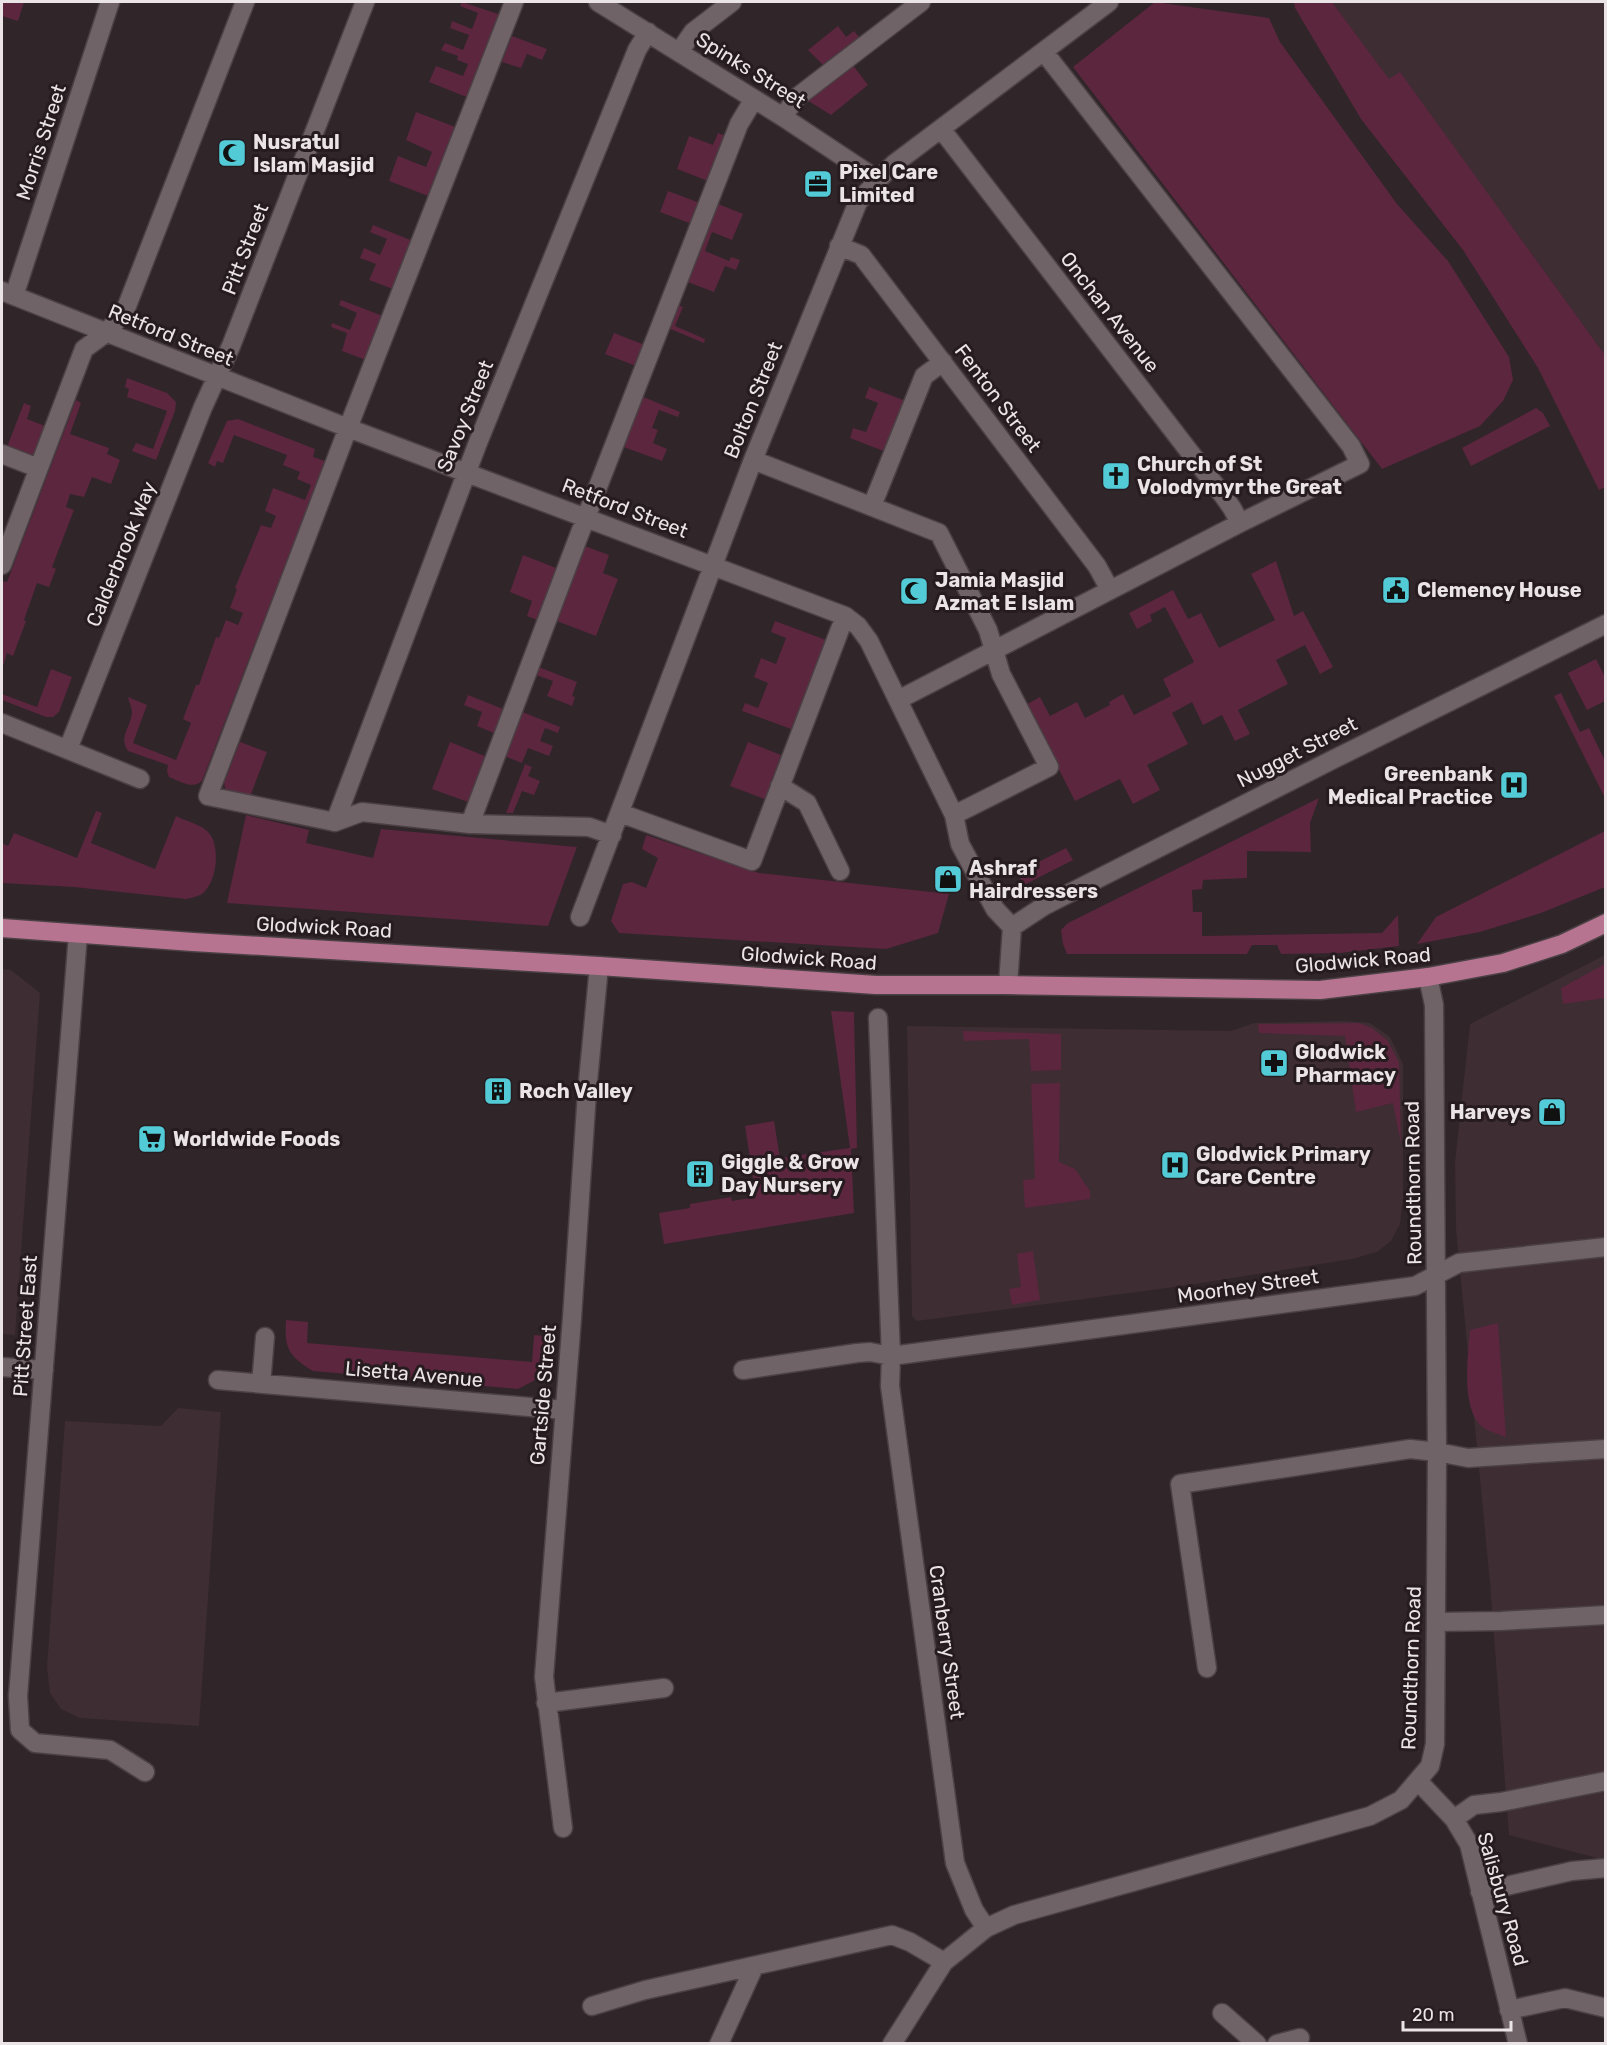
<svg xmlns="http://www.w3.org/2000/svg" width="1607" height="2045" font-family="Rubik,sans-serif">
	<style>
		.built { fill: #3e2d33 }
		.green { fill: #5b263e }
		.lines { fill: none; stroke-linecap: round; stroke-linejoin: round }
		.minor-casing { stroke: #4b4145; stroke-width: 21 }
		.major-casing { stroke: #4b4145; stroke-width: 21 }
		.minor { stroke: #706367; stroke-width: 18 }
		.major { stroke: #b77490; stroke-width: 18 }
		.labels { text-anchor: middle; stroke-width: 6; stroke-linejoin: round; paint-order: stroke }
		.street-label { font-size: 20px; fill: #ebe4e6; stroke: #261c20 }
		.poi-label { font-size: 20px; font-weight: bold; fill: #ebe4e6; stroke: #261c20; text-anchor: start }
	</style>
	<rect width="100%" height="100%" fill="#302529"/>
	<path class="built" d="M1332,2H1605V355L1400,73L1389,80Z
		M1605,955V1860L1509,1835L1490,1583L1456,1229L1455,1162L1470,1024Z
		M2,969L11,970L40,993L15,1335L2,1334Z
		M1343,1021L1370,1023L1390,1037L1403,1064V1198L1400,1224L1391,1241L1377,1252L1352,1259L1182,1286L917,1321L912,1316L907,1026L1231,1031L1254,1023Z
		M178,1408L221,1412L199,1726L80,1718L61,1709L50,1693L47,1667L65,1421L161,1426Z"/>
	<path class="green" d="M2,2H24L18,21L2,16Z
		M462,2L501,15L469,98L429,82L436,66L463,76L468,64L457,60L458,56L441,50L445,43L463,50L469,35L450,28L452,21L472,29L478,13L460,6Z
		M1155,2L1269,18L1280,42L1397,204L1448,261L1509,357L1513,380L1503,401L1480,426L1382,469L1073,67Z
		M1294,2H1332L1389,79L1400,72L1605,355V487L1599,490L1538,368L1463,250L1361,119L1295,8Z
		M838,26L846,37L854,31L859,37L823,65L808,50Z
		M512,36L547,49L542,60L527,54L521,68L502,62Z
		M852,64L868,85L831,115L807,100Z
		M416,112L458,128L431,197L389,181L398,156L426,167L432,152L406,140Z
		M718,133L726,136L708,181L677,169L689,136L713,145Z
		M668,191L700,203L692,224L660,212Z
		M716,203L743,214L732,240L712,232L705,251L729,261L731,257L740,260L736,270L725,266L714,292L685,281Z
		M373,225L413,241L393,289L369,280L376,264L360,258L364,248L380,255L387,239L370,232Z
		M341,300L383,316L366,360L342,351L347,333L331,327L332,323L350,330L357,313L339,305Z
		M676,304L683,307L675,326L705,339L704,343L668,328Z
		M614,333L645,345L636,366L605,354Z
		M127,378L167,393L176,402L175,411L156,460L132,451L136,443L153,449L167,411L127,397L129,389L125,387Z
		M869,387L906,401L886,452L850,438L853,428L866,432L878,403L865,398Z
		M641,396L680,412L678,417L659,410L652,428L658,430L653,443L667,449L662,461L621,446Z
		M76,400L81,403L70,434L109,448L107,454L120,460L111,484L92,477L84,497L70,494L66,507L74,510L52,567L56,569L49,587L37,583L24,620L26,621L13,656L7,653L2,669V581L7,582Z
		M24,403L31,406L27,419L45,426L34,455L30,456L7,447Z
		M1536,408L1543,413L1550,426L1471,466L1462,448Z
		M238,419L315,449L313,457L325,461L202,781C192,790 180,781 169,777L167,771L168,765L128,751C118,736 131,728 132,712C132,708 129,702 128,697L147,705L133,743L176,760L191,723L183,719L196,685H199L216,637L219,638L226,620L238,625L243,613L230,608L237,589L235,588L261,525L271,528L276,516L265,511L273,488L305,500L311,485L297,479L300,472L283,465L287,455L234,435L223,463L217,461L215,467L208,463L227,421Z
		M582,545L609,555L603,573L618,579L596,636L554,620Z
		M523,555L556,568L537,620L527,616L532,601L510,592Z
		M1276,561L1294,616L1303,611L1333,667L1320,674L1305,645L1276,660L1288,684L1238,710L1250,734L1235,741L1222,715L1203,725L1192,702L1172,713L1188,744L1147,765L1160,790L1133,804L1120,779L1075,801L1026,705L1040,697L1050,716L1077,702L1085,718L1110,705L1109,702L1123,694L1134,715L1171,696L1163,679L1194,662L1165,607L1150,615L1152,621L1137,629L1129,613L1173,590L1188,619L1201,613L1219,648L1275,620L1251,574Z
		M775,621L826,640L791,729L742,711L745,703L758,708L768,683L754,677L761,658L776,664L786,638L771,632Z
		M1596,659L1605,677V701L1587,710L1568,673Z
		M536,666L577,682L572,696L575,697L572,706L547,696L553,681L533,674Z
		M51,669L72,677L59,712L53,717H46L2,700V694L37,707Z
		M1561,693L1580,732L1589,728L1605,761V798L1554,696Z
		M468,695L503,709L494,733L477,726L482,712L464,705Z
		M520,711L560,727L558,733L545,728L540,741L553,746L549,756L528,748L522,763L502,755Z
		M240,742L267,752L251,794H231L226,791L224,783Z
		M450,742L485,756L468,802L432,789Z
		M748,742L781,755L765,799L730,786Z
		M525,764L532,767L528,776L540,781L534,795L522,791L513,813H506Z
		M1319,798L1310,823L1311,852L1247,851V878L1203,880L1202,889L1192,890L1193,912H1202V936L1382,933L1398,915L1399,946L1340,953L1281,954L1277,945H1252L1247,954H1067L1063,944L1061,930L1068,923Z
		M96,811L102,813L91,843L155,869L176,816C185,821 200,824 207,831C222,844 217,886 200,895C196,897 190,898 186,899L74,887L2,883V843L8,846L14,833L77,858Z
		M246,815L309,830L306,843L373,858L381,829L577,847L548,926L227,903Z
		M1605,831V887L1541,913L1480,932L1417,944L1436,917Z
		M646,835L759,873L949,894L938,933L886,949L619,933L611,921L623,884L632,882L646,888L658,858L642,849Z
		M1066,848L1073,860L1024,885L1017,873Z
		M1605,964V998L1563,1004L1561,988Z
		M831,1011L854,1012L857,1148L851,1149L854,1213L664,1244L659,1213L690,1208V1204L731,1197L732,1201L756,1197L745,1126L774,1121L780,1158L850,1148Z
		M1359,1023L1372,1028L1387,1040L1399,1062L1401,1144L1393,1103L1356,1112L1345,1036L1259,1033L1258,1024Z
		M963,1031L1061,1034V1070L1031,1071L1029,1039L964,1041Z
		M1060,1083L1059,1162L1075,1169L1090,1191V1199L1025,1208L1023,1180L1035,1179L1031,1084Z
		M1033,1251L1040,1300L1012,1305L1009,1289L1021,1287L1017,1254Z
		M286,1320L308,1322L307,1343L532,1362L534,1335L545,1336L541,1377L518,1389L313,1371C289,1356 284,1349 286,1320Z
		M1498,1323L1506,1437C1499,1434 1490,1432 1484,1428C1460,1412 1468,1355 1470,1330Z"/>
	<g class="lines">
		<g class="minor-casing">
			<path id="minor" d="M514,2L348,428L208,796L335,822L362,812L470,824L589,827L612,835
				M598,2L783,117L878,180
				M679,52L693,32L732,2
				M783,117L796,98L921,2
				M942,130L1222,494L1232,508L1240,523
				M839,246L861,255L1097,566L1110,590
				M2,291L348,428L845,616L858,626L869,641L954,815L960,844L995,909L1012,927L1008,985
				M14,296L110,2
				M2,454L38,468
				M753,460L939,533L988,630L1001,674L1049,767L954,815
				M872,506L924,376L943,362
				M2,565L84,349L106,333L125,311L245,2
				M898,700L1240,523L1360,464L1351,446L1044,52
				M2,723L140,779
				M68,749L203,407L231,346L365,2
				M780,786L807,803L840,871
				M620,813L752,861L845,616
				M335,822L477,445L637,50L648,32
				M470,824L578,538L739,124L754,99
				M580,917L753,460L858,202L878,180L894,164L1109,2
				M1012,927L1044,906L1336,758L1606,624
				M78,934L18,1696L20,1730L35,1743L110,1750L145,1772
				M878,1018L891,1356L890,1386L955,1863L974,1910L986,1928
				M2,1367L44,1370
				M743,1370L857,1353L870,1352L891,1356L1415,1286L1459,1263L1606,1247
				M218,1380L564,1410
				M261,1384L265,1337
				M1437,1622L1501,1621L1606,1615
				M1207,1668L1180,1484L1410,1449L1437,1452L1468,1458L1606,1449
				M546,1703L664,1688
				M1418,1781L1454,1819L1469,1844L1518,2044
				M1454,1819L1474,1805L1501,1802L1606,1781
				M563,1828L544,1677L572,1318L587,1092L599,966
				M1480,1892L1572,1871L1606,1868
				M592,2006L645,1990L892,1935L910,1942L944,1962
				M1509,2010L1565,1998L1606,2008
				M1222,2013L1257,2044
				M719,2044L754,1967
				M892,2044L944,1962L986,1928L1014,1915L1370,1816L1401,1800L1430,1766L1435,1744L1437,1452L1434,1005L1428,977
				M1277,2044L1300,2038"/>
		</g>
		<g class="major-casing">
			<path id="major" d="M2,928L193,942L599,966L876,985H1008L1320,990L1428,977L1503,963L1562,944L1606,923"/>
		</g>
		<use href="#minor" class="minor"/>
		<use href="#major" class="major"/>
	</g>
	<defs>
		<g id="mosque-square" transform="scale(1.5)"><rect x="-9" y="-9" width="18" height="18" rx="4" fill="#52cbd7" stroke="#261c20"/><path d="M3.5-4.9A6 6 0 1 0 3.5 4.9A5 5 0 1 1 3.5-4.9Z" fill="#111"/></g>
		<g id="office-square" transform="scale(1.5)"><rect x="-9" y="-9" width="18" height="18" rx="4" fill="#52cbd7" stroke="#261c20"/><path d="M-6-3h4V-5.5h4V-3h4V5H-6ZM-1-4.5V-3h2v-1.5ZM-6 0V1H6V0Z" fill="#111"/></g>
		<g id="church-square" transform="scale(1.5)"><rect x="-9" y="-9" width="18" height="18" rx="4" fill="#52cbd7" stroke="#261c20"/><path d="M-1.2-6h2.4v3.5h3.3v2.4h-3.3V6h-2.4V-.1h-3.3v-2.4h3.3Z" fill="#111"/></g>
		<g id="civic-square" transform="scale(1.5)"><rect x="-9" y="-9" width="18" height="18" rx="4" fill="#52cbd7" stroke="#261c20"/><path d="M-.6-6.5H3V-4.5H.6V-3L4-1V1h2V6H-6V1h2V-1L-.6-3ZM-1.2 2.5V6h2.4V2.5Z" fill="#111"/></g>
		<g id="hospital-square" transform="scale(1.5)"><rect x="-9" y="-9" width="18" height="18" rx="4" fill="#52cbd7" stroke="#261c20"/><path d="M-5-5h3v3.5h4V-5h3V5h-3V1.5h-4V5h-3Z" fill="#111"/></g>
		<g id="shop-square" transform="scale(1.5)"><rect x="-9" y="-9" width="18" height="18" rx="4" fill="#52cbd7" stroke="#261c20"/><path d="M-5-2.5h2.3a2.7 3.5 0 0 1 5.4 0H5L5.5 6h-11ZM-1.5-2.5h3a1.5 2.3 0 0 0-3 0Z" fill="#111"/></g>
		<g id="pharmacy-square" transform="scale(1.5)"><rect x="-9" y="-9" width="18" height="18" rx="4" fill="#52cbd7" stroke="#261c20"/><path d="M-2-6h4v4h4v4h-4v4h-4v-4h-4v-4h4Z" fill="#111"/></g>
		<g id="building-square" transform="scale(1.5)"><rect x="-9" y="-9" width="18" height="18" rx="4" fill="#52cbd7" stroke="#261c20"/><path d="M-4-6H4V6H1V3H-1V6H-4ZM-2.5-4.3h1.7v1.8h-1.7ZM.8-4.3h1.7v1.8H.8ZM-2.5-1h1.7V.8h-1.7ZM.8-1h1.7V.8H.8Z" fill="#111"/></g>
		<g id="supermarket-square" transform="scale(1.5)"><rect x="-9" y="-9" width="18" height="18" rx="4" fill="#52cbd7" stroke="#261c20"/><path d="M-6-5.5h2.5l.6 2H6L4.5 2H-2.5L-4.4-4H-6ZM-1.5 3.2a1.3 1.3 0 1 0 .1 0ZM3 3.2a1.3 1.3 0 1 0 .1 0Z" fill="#111"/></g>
	</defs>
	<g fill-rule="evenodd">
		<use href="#mosque-square" x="232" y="153"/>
		<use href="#office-square" x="818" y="184"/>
		<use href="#church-square" x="1116" y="476"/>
		<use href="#civic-square" x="1396" y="590"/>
		<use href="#mosque-square" x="914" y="591"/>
		<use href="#hospital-square" x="1514" y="785"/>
		<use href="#shop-square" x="948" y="879"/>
		<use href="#pharmacy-square" x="1274" y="1063"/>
		<use href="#building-square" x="498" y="1091"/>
		<use href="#shop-square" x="1552" y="1112"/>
		<use href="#supermarket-square" x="152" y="1139"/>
		<use href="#hospital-square" x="1175" y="1165"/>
		<use href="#building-square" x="700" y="1174"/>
	</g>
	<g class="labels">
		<g class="street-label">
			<text transform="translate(751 70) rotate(32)" y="7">Spinks Street</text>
			<text transform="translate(41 142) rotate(-72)" y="7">Morris Street</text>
			<text transform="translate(245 249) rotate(-69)" y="7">Pitt Street</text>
			<text transform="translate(1110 312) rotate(52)" y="7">Onchan Avenue</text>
			<text transform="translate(171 335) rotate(22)" y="7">Retford Street</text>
			<text transform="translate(998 398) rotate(53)" y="7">Fenton Street</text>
			<text transform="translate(753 400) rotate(-68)" y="7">Bolton Street</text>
			<text transform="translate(465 416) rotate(-68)" y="7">Savoy Street</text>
			<text transform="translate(625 508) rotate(21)" y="7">Retford Street</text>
			<text transform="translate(121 554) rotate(-68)" y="7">Calderbrook Way</text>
			<text transform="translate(1297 752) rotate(-27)" y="7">Nugget Street</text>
			<text transform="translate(324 927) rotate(3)" y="7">Glodwick Road</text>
			<text transform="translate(809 958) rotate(4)" y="7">Glodwick Road</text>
			<text transform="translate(1363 960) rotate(-5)" y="7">Glodwick Road</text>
			<text transform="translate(1413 1183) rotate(-91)" y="7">Roundthorn Road</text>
			<text transform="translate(1248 1286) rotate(-8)" y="7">Moorhey Street</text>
			<text transform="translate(25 1326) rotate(-86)" y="7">Pitt Street East</text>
			<text transform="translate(414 1374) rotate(5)" y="7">Lisetta Avenue</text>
			<text transform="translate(543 1395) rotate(-85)" y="7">Gartside Street</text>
			<text transform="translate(947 1642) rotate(82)" y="7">Cranberry Street</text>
			<text transform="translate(1411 1668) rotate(-88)" y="7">Roundthorn Road</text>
			<text transform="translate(1503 1899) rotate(74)" y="7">Salisbury Road</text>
		</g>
		<g class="poi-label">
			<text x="253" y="149">Nusratul<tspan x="253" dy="23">Islam Masjid</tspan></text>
			<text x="839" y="179">Pixel Care<tspan x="839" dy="23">Limited</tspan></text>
			<text x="1137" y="471">Church of St<tspan x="1137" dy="23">Volodymyr the Great</tspan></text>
			<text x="935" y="587">Jamia Masjid<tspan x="935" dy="23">Azmat E Islam</tspan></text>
			<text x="1417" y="597">Clemency House</text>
			<text x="1493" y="781" text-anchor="end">Greenbank<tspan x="1493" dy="23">Medical Practice</tspan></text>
			<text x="969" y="875">Ashraf<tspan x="969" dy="23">Hairdressers</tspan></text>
			<text x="1295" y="1059">Glodwick<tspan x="1295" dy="23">Pharmacy</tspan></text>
			<text x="519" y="1098">Roch Valley</text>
			<text x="1531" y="1119" text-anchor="end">Harveys</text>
			<text x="173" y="1146">Worldwide Foods</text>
			<text x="1196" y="1161">Glodwick Primary<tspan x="1196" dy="23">Care Centre</tspan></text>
			<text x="721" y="1169">Giggle &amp; Grow<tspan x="721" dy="23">Day Nursery</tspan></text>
		</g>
	</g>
	<rect width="1607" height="2045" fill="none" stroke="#ebe4e6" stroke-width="6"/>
	<path d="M1403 2021v9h108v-9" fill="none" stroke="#ebe4e6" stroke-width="3"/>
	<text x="1412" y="2021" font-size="18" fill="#ebe4e6" stroke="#261c20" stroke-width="4.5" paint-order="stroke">20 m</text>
</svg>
